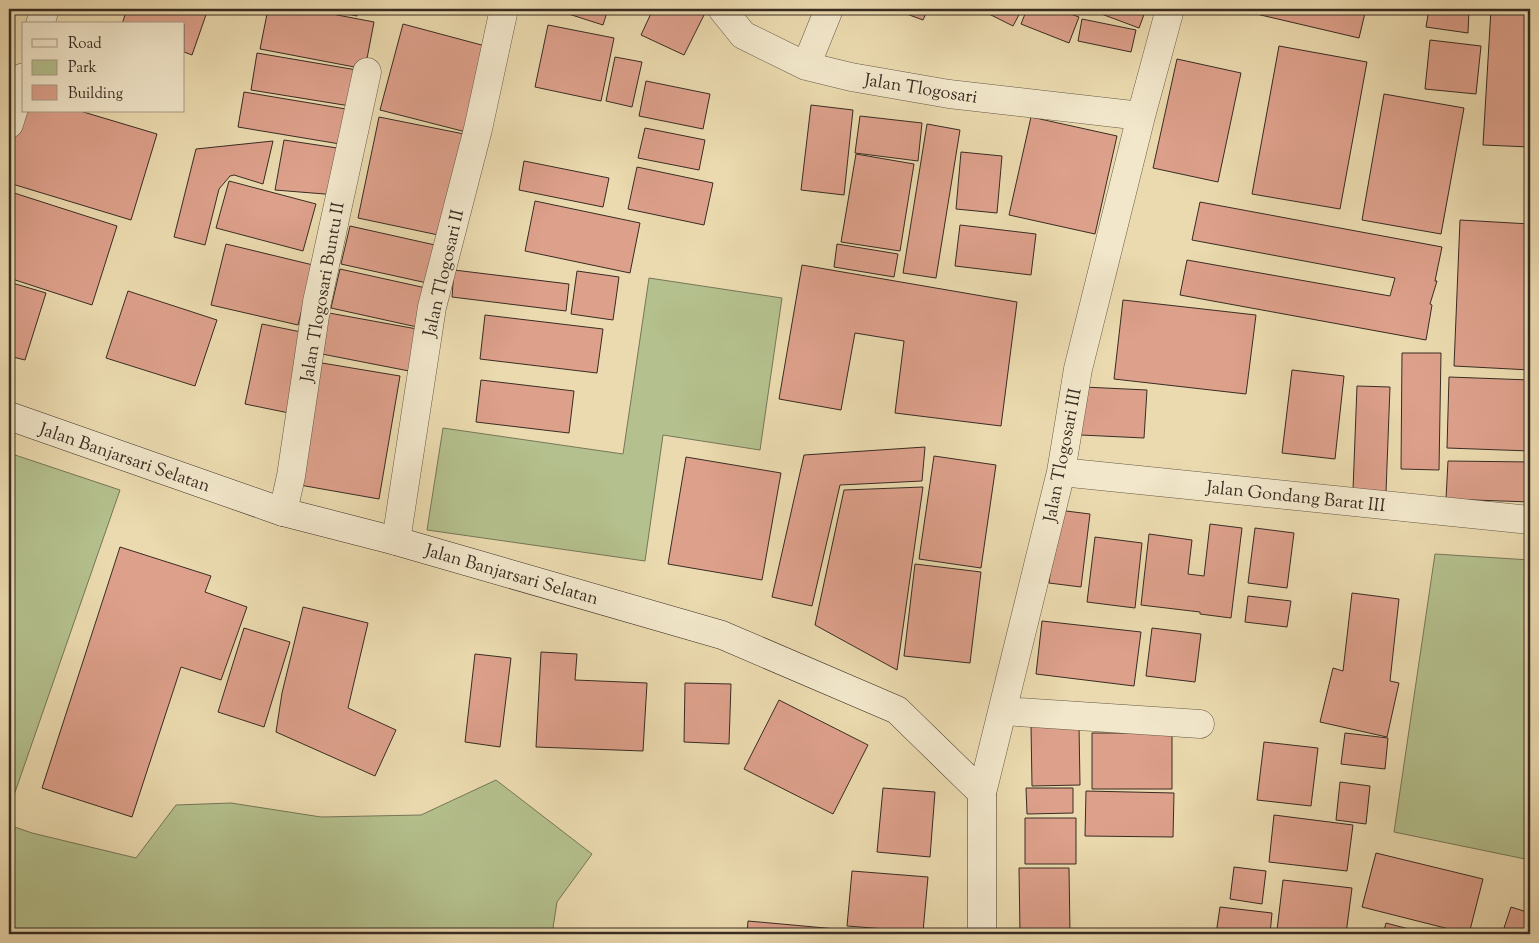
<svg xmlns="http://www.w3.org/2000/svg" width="1539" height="943" font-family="'Sorts Mill Goudy',serif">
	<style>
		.green { fill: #b4c08d; stroke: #767658 }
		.building { fill: #dda08b; stroke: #382c22 }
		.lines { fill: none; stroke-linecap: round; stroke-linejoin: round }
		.street-casing { stroke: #655845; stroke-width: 29 }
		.secondary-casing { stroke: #382c22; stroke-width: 29 }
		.street { stroke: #f2e7cb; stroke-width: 28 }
		.secondary { stroke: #f2e7cb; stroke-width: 28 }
		.labels { text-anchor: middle; stroke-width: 4; stroke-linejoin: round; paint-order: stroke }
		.street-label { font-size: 18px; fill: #382c22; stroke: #f2e7cb }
	</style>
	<rect width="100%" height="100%" fill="#ebdaaf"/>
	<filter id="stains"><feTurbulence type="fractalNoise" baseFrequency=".004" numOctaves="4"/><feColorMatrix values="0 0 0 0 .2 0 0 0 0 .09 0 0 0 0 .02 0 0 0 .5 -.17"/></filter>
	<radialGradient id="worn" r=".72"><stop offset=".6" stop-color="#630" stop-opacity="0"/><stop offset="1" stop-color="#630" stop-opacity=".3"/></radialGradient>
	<path class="green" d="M649,278L782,298L760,450L663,435L645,561L427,530L443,428L623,454Z
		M9,453L120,490L13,798L9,796Z
		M1435,554L1530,560V860L1394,832Z
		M496,780L592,854L557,902L552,934H9V825L32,833L136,858L176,805L231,803L321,817L421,815Z"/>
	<path class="building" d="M127,9H208L192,55L184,52V24H122Z
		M268,9H306L374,22L365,69L260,49Z
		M322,9H358L357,16Z
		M553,9H608L603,25Z
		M653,9H707L684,55L641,35Z
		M893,9H928L923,20Z
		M992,9H1022L1013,26L989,14Z
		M1027,9H1057L1079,17L1069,43L1021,24Z
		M1088,9H1146L1139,28Z
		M1235,9H1366L1359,38Z
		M1429,9H1469L1468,33L1426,27Z
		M1491,9L1530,10V147L1483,145Z
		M1082,19L1136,30L1131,52L1078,41Z
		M403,24L489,47L466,132L380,110Z
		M548,25L614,38L601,101L535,87Z
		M1430,40L1481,46L1476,94L1425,89Z
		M1279,46L1367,62L1340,209L1252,194Z
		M257,53L357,70L350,106L251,90Z
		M615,57L642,62L632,107L606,101Z
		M1177,59L1241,73L1218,182L1153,168Z
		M646,81L710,94L703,129L639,116Z
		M244,92L352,110L346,145L238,127Z
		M1384,94L1464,108L1441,234L1362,220Z
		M24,104V111H80L157,134L131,220L9,183V153Z
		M811,105L853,110L844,195L801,190Z
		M860,116L922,123L918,161L855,153Z
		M379,117L464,134L443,236L358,218Z
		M1031,117L1117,136L1095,234L1009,215Z
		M927,124L960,130L936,278L903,273Z
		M645,128L705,140L699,170L638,158Z
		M284,140L344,149L337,195L275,190Z
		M273,141L263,184L234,175L230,176L219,189L205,245L174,237L196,149Z
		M961,152L1002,156L997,213L956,209Z
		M856,154L914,164L900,251L841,242Z
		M524,161L609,178L603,207L519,190Z
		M637,167L713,183L704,225L628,209Z
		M229,181L316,204L303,251L216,228Z
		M11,192L117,226L92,305L9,278V197Z
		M535,201L640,223L630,273L525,251Z
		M1200,202L1442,247L1435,281H1437L1430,304L1432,305L1426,340L1180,295L1187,260L1390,296L1395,278L1192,240Z
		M1460,220L1530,224V370L1454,366Z
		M960,225L1036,234L1031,275L955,266Z
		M350,226L435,245L427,283L341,264Z
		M226,244L313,265L298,325L211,305Z
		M837,244L898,254L894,277L834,267Z
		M802,265L1017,302L1001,426L895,413L904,341L855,333L841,410L779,399Z
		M340,269L426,288L417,327L331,308Z
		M454,270L569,284L566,311L452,297Z
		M577,271L619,277L613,320L571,314Z
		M9,282L46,293L25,360L9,356Z
		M128,291L217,320L195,386L106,358Z
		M1123,300L1256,315L1246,394L1114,379Z
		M329,313L417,329L409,371L322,354Z
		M485,315L603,329L597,373L480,359Z
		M262,324L306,333L289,413L245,404Z
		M1402,353H1441L1439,470L1401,469Z
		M316,362L400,376L379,499L294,484Z
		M1292,370L1344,376L1335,459L1282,453Z
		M1449,377L1530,380V451L1447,448Z
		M481,380L574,391L569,433L476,422Z
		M1357,386L1390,387L1386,492L1353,490Z
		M1084,387L1147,390L1144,438L1081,435Z
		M925,447L922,481L840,485L812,606L772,597L804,455Z
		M934,456L996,465L981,568L919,559Z
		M686,457L781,473L762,580L668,564Z
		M1448,461L1530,462V502L1446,499Z
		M923,487L897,670L815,625L844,490Z
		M1058,510L1090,514L1081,587L1049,583Z
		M1210,524L1242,528L1231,618L1200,614V612L1141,605L1149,534L1192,540L1188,574L1204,576Z
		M1255,528L1294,533L1287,588L1248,583Z
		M1095,537L1142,543L1135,608L1087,602Z
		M120,547L211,576L205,592L247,607L221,680L181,667L132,817L42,788Z
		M915,564L981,572L970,663L904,656Z
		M1352,593L1399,599L1390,681L1399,683L1387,737L1320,722L1333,668L1343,671Z
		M1248,596L1291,601L1287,627L1245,622Z
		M303,607L368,623L348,708L396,730L375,776L276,732L282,693Z
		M1042,621L1141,632L1134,686L1036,674Z
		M244,628L290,642L264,727L218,712Z
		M1152,628L1201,634L1195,682L1146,676Z
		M541,652L577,654L575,680L647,683L643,751L536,747Z
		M475,654L511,658L500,747L465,742Z
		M685,683L731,684L729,744L684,742Z
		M779,700L868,745L833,814L744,769Z
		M1031,725H1079L1080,785L1032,786Z
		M1092,733H1172V789H1092Z
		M1345,733L1388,738L1385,769L1341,764Z
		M1264,742L1318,748L1311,806L1257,800Z
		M1340,782L1370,786L1366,824L1336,820Z
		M883,788L935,792L930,857L877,852Z
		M1026,788H1073V813L1027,814Z
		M1086,791L1174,793L1173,837L1085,836Z
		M1274,815L1353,825L1347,871L1269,862Z
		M1025,818H1076V864H1025Z
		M1530,835V864L1525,863Z
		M1376,853L1483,879L1469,934L1362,907Z
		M1234,867L1266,871L1262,904L1230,899Z
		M1019,868H1069L1070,934H1020Z
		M852,871L928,877L923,932L847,926Z
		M1283,880L1352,888L1346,934H1314L1277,930Z
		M1220,907L1272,913L1270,934H1216Z
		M1511,907L1530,913V934H1502Z
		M748,921L892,934H747Z
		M1386,923L1428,934H1383Z"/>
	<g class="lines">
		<g class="street-casing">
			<path id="street" d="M722,9L743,35L806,66L851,77L949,94L1141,116
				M40,24L45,9
				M806,66L829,9
				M9,124L24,77
				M1061,472L1530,520
				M283,512L291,476L317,302L367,72
				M396,541L432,307L478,129L504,9
				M1003,711L1200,724
				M982,793L1061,472L1078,369L1141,116L1170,9"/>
		</g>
		<g class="secondary-casing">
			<path id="secondary" d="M9,416L283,512L396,541L722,635L897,710L982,793V934"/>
		</g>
		<use href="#street" class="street"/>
		<use href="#secondary" class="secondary"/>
	</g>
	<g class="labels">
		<g class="street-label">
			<text transform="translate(921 88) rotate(9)" y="6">Jalan Tlogosari</text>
			<text transform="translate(443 273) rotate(-77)" y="6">Jalan Tlogosari II</text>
			<text transform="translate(322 292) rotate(-80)" y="6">Jalan Tlogosari Buntu II</text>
			<text transform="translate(1062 455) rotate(-79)" y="6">Jalan Tlogosari III</text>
			<text transform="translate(125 457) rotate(19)" y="6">Jalan Banjarsari Selatan</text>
			<text transform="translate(1296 496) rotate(6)" y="6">Jalan Gondang Barat III</text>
			<text transform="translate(512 574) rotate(16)" y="6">Jalan Banjarsari Selatan</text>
		</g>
	</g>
	<rect width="1539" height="943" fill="none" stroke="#ebdaaf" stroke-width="30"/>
	<rect x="10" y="10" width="1519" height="923" fill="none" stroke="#382c22" stroke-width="2.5"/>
	<rect x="15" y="15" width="1509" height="913" fill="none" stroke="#382c22"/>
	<rect x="22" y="22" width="162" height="90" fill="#f2e7cb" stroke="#a89c87"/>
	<rect x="32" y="39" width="25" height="8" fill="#f2e7cb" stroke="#a89c87"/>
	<text x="68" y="48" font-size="15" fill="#382c22">Road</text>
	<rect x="32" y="60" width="25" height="15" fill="#b4c08d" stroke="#a89c87"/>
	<text x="68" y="72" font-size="15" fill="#382c22">Park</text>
	<rect x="32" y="85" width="25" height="15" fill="#dda08b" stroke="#a89c87"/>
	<text x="68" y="98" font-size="15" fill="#382c22">Building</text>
	<rect width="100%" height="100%" filter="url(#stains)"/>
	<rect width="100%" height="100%" fill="url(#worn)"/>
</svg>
